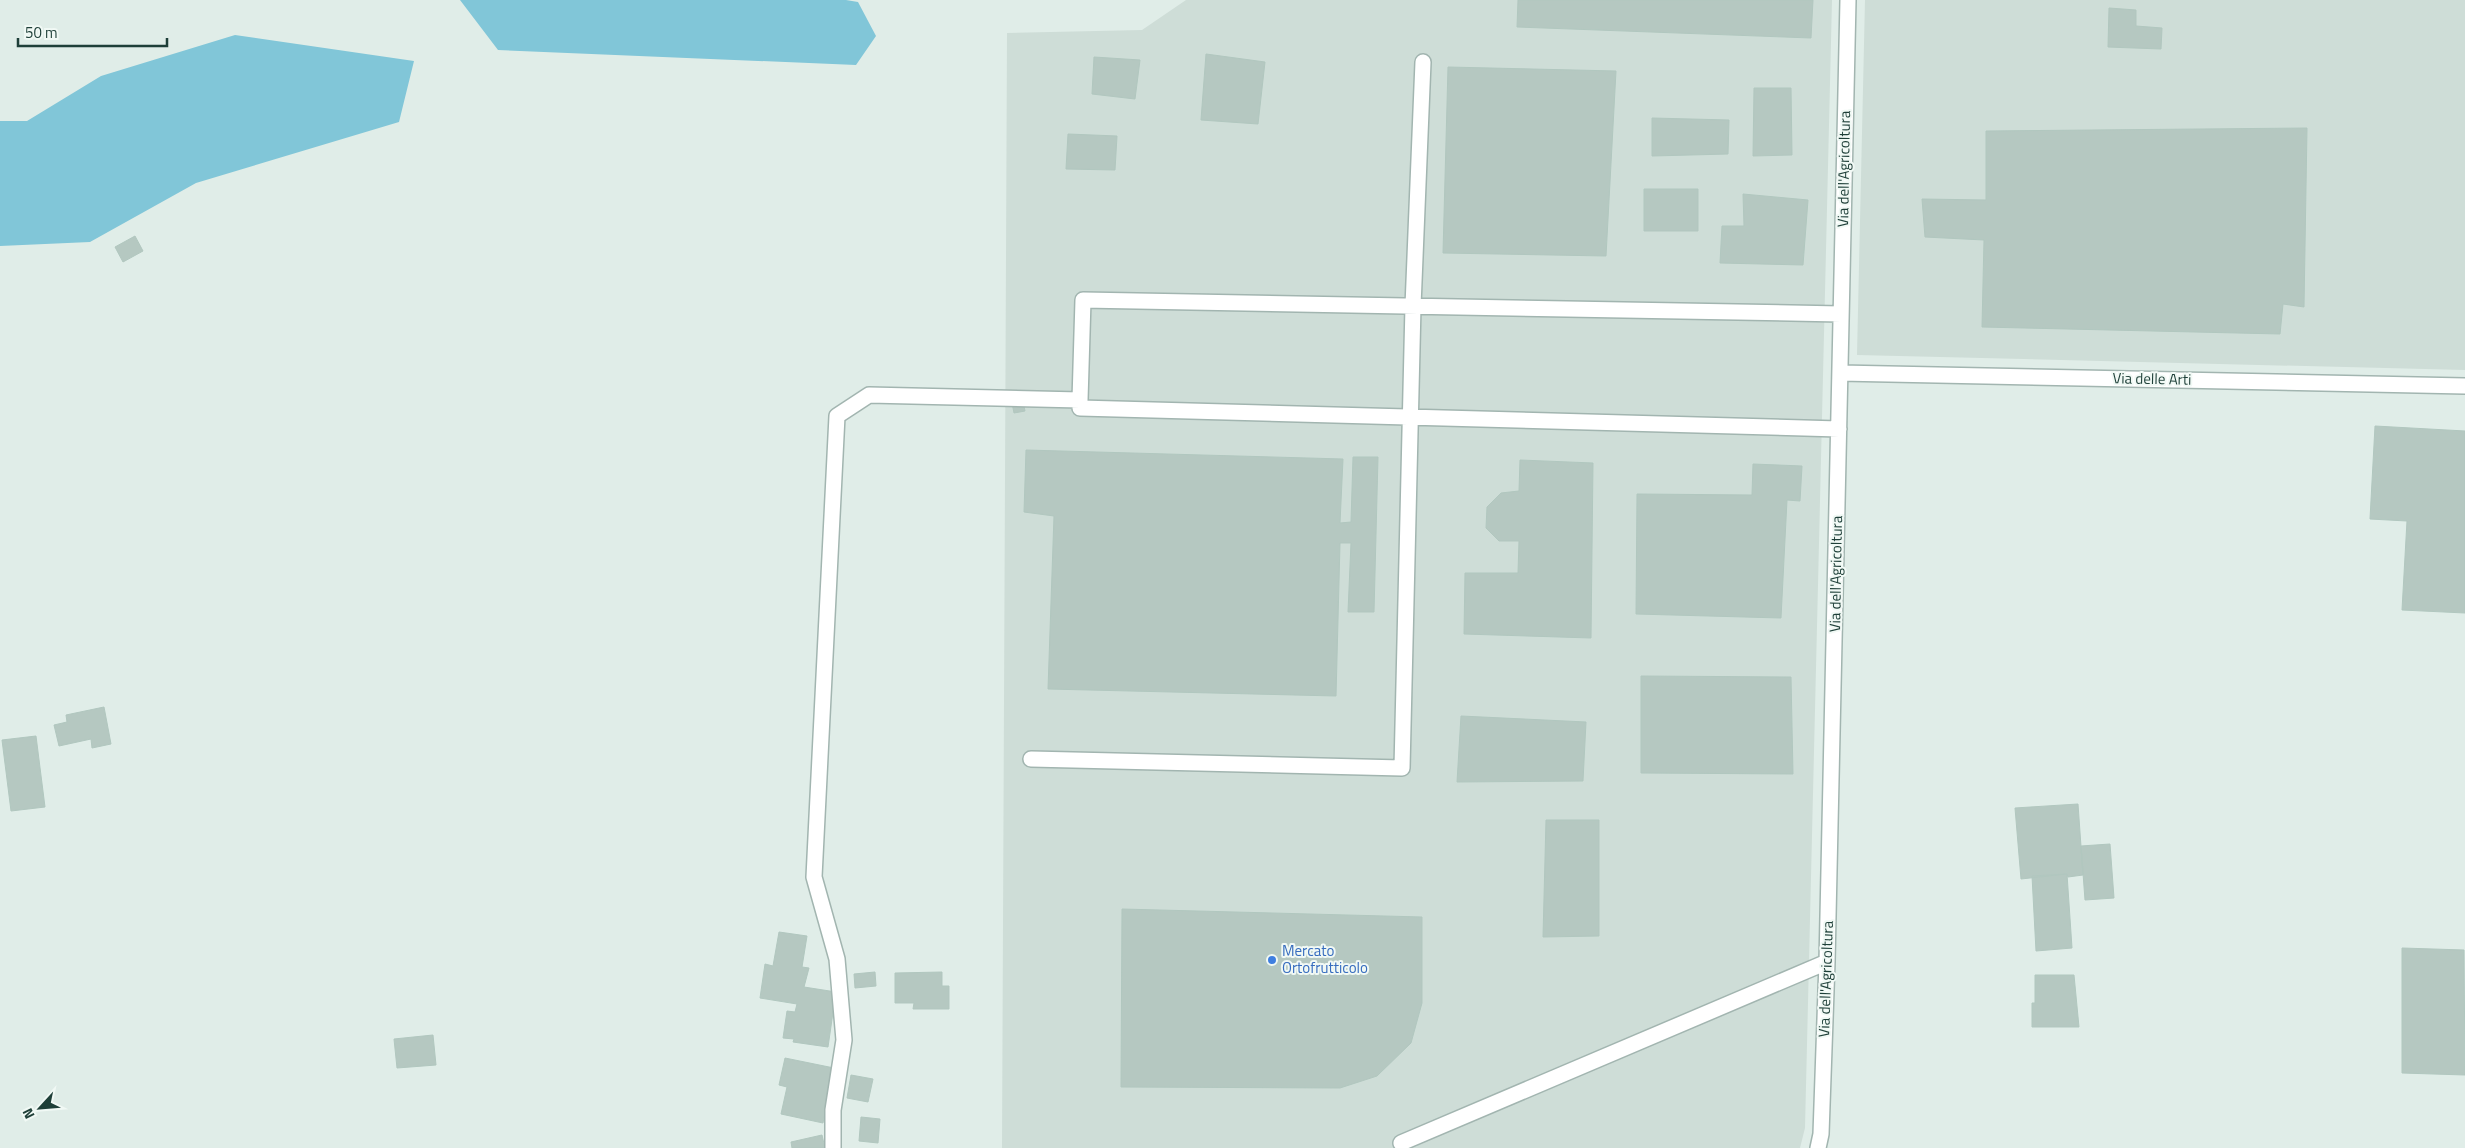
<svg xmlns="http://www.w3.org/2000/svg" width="2465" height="1148" font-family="'Titillium Web',sans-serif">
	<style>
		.built { fill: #ceddd7 }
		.water { fill: #81c6d8 }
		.building { fill: #b5c8c1; stroke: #b1c7bf }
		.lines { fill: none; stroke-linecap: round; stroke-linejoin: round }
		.minor-casing { stroke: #a2b5b0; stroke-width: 18 }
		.minor { stroke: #fff; stroke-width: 15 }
		.shop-dot { fill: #3f7fe0; stroke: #f1f9f5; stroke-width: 2 }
		.labels { text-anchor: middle; stroke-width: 4; stroke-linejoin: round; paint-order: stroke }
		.street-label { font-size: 15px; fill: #1e3f38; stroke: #f1f9f5 }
		.shop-label { font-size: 15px; fill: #366cbe; stroke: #f1f9f5; text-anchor: start }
	</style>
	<rect width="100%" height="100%" fill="#e0ede8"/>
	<path class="built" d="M1186,0H1832L1805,1128L1800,1148H1002L1007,33L1142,30Z
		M1865,0H2465V370L1857,355Z"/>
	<path class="water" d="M460,0H846L858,2L876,36L856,65L498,50Z
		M235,35L414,61L399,122L196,183L90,242L0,246V121H27L101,76Z"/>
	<path class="building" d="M1518,0H1813L1811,38L1517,27Z
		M2109,8L2136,10V26L2162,28L2161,49L2108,47Z
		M1206,54L1265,62L1258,124L1201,120Z
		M1094,57L1140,60L1135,99L1092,94Z
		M1448,67L1616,71L1606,256L1443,253Z
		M1754,88H1791L1792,155L1753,156Z
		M1652,118L1729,120L1728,154L1652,156Z
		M2307,128L2304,307L2283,304L2280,334L1982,327L1984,240L1925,237L1922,199L1986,200V131Z
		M1068,134L1117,136L1115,170L1066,169Z
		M1644,189H1698V231H1644Z
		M1743,194L1808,200L1803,265L1720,263L1722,226H1744Z
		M135,236L143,251L123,262L115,247Z
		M1023,401L1025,411L1014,413L1012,403Z
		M2375,426L2465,431V613L2402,610L2407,521L2370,519Z
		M1026,450L1343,459L1340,523L1351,522L1353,457H1378L1374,612H1348L1351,543H1340L1336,696L1048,689L1054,516L1024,512Z
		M1520,460L1593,463L1591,638L1464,634L1465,573H1518L1519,541H1499L1486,528L1487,507L1501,493L1519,491Z
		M1753,464L1802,466L1800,501L1787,500L1781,618L1636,614L1637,494L1752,495Z
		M1641,676L1791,677L1793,774L1641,773Z
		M104,707L111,744L92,748L91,739L59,746L54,725L67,722L66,715Z
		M1461,716L1586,722L1583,781L1457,782Z
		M36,736L45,807L11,811L2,740Z
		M2078,804L2083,875L2068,877L2067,874L2021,879L2015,808Z
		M1546,820H1599V936L1543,937Z
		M2110,844L2114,898L2085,900L2081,846Z
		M2067,874L2072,948L2036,951L2032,876Z
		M1122,909L1422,917V1003L1411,1043L1377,1076L1340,1088L1121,1087Z
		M779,932L807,936L802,967L809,968L804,987L836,992L828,1047L793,1042L794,1039L783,1038L787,1011L795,1012L797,1004L760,998L765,964L773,966Z
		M2402,948L2464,950L2465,1075L2402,1073Z
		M875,972L876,986L855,988L854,974Z
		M942,972V986H949V1009H913L914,1003H895V973Z
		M2035,975H2074L2079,1027H2032V1003H2035Z
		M433,1035L436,1065L397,1068L394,1039Z
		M785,1058L834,1068L823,1123L781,1114L787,1087L779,1085Z
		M851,1075L873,1079L868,1102L847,1098Z
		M861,1117L880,1119L878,1143L859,1141Z
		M822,1135L825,1148H792L791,1142Z"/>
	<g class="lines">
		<g class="minor-casing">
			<path id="minor" d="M1840,373L2465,386
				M1839,429L1080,408V400L1083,300L1841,314
				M1031,759L1402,768L1413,306L1423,62
				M1401,1143L1827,962
				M833,1148V1110L844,1040L837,959L814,877L837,416L869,395L1080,400
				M1818,1148L1821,1134L1827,962L1848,0"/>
		</g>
		<use href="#minor" class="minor"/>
	</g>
	<circle class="shop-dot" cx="1272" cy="960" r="5"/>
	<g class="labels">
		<g class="street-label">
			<text transform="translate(1844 169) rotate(-89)" y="5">Via dell'Agricoltura</text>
			<text transform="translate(2152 379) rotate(1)" y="5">Via delle Arti</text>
			<text transform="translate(1836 574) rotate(-89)" y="5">Via dell'Agricoltura</text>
			<text transform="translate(1826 979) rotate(-88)" y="5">Via dell'Agricoltura</text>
		</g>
		<g class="shop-label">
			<text x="1282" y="956">Mercato<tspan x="1282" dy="17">Ortofrutticolo</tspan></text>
		</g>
	</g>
	<g transform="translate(40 1108) rotate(244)" stroke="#f1f9f5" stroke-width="4" paint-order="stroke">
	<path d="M0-4L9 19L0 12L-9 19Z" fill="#1e3f38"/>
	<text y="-8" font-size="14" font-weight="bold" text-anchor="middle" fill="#1e3f38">N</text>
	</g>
	<path d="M18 38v8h149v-8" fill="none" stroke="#1e3f38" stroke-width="2.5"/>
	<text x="25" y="38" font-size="15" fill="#1e3f38" stroke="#f1f9f5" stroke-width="4" paint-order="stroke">50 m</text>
</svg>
